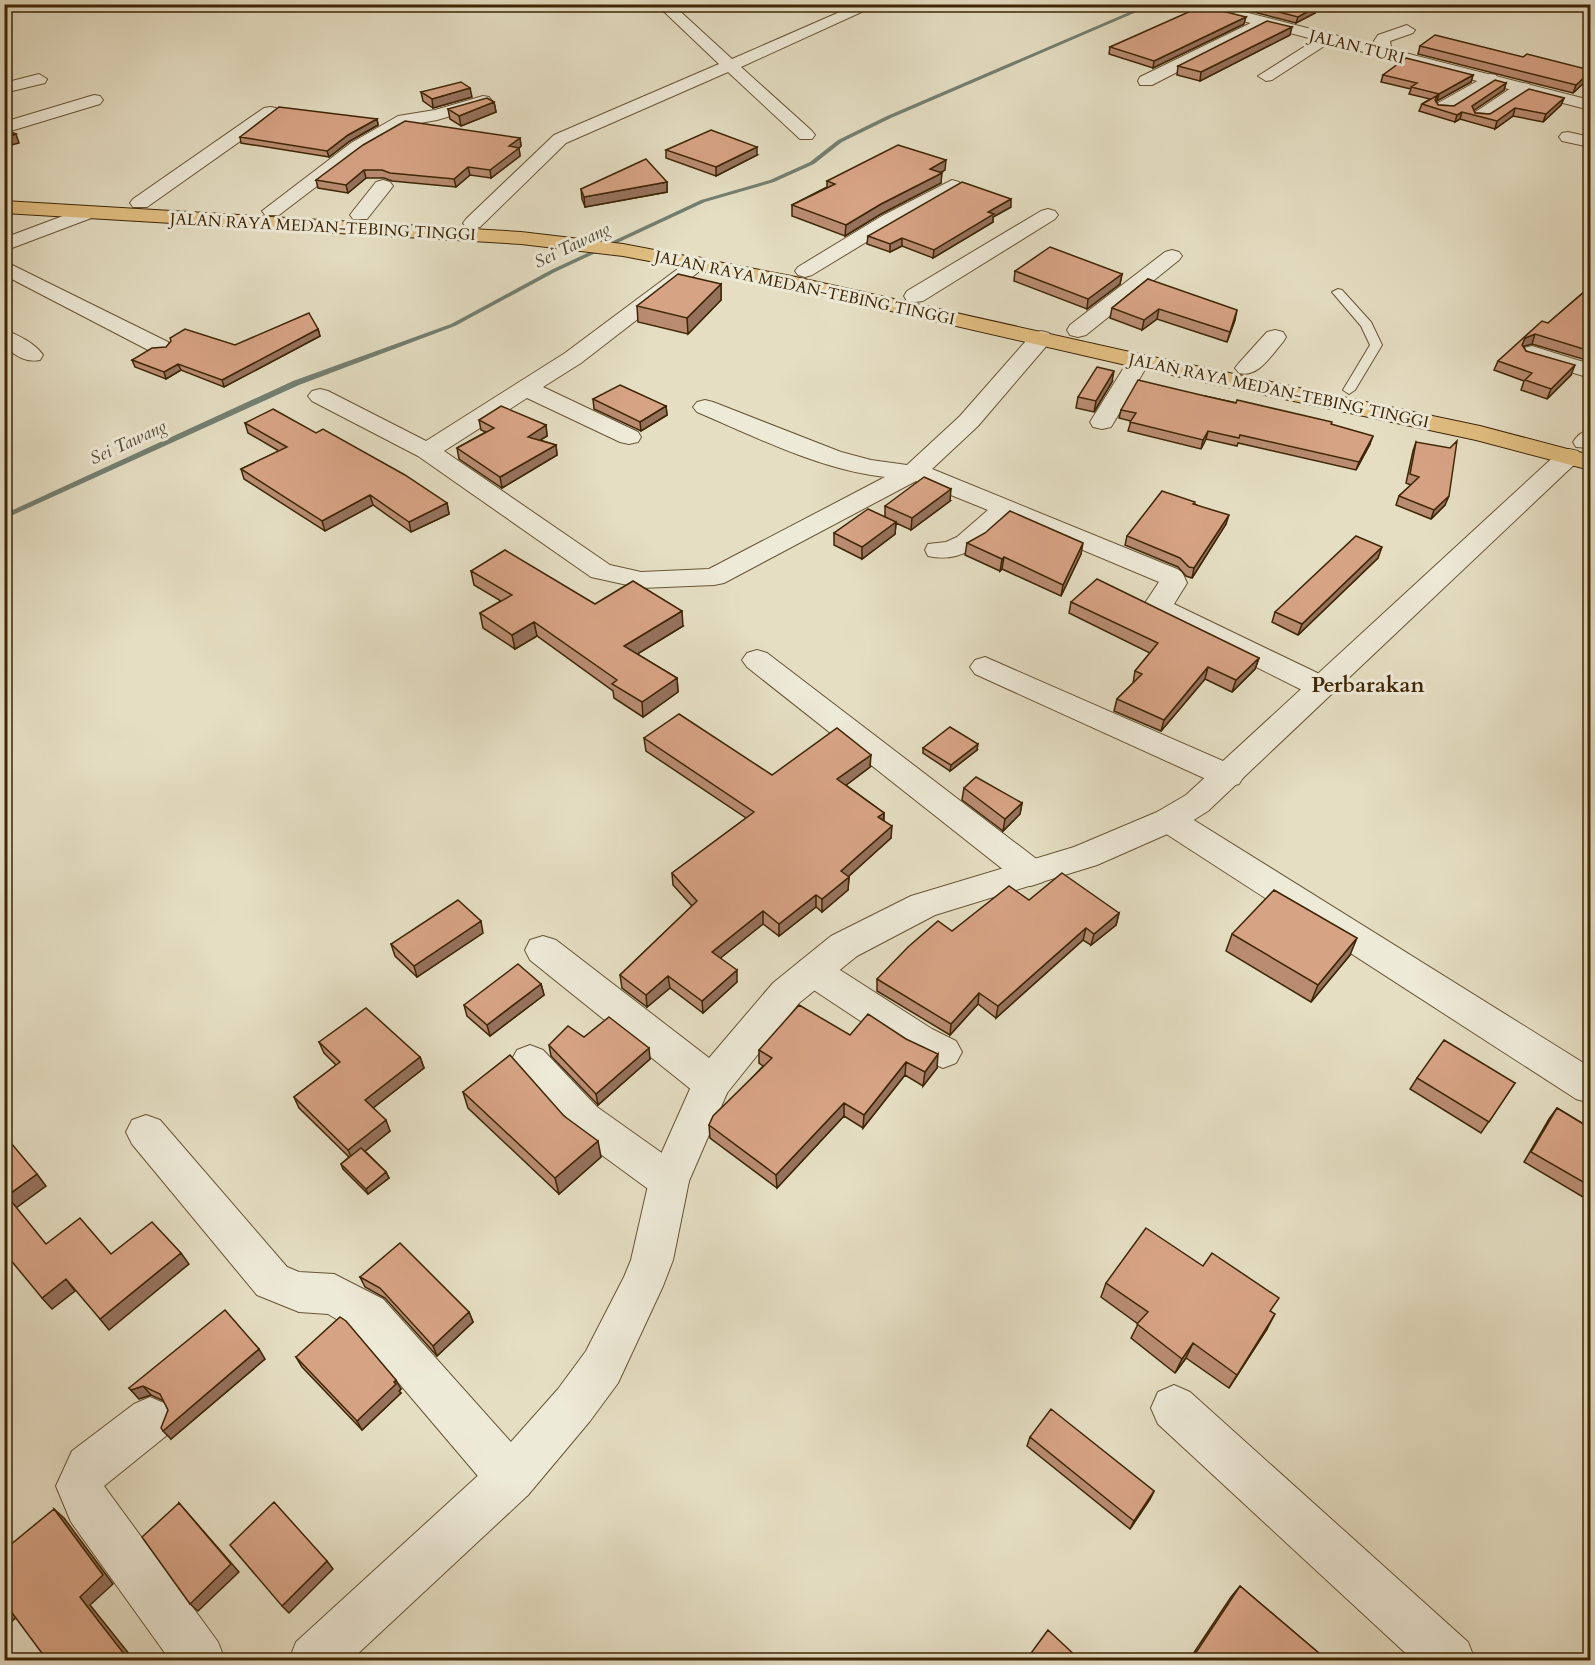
<svg xmlns="http://www.w3.org/2000/svg" width="1595" height="1665" font-family="Cardo,serif">
	<style>
		.lines { fill: none; stroke-linecap: round; stroke-linejoin: round }
		.stream { fill: #737f71; fill-rule: evenodd }
		.service-casing { stroke: #685434; stroke-width: 2 }
		.minor-casing { stroke: #685434; stroke-width: 2 }
		.tertiary-casing { stroke: #685434; stroke-width: 2 }
		.trunk-casing { stroke: #3e2605; stroke-width: 2 }
		.service { fill: #eeead8; fill-rule: evenodd }
		.minor { fill: #eeead8; fill-rule: evenodd }
		.tertiary { fill: #eeead8; fill-rule: evenodd }
		.trunk { fill: #e2bf82; fill-rule: evenodd }
		.wall { fill: #b98c72; stroke: #3e2605; stroke-width: 1.5 }
		.shaded-wall { fill: #96725d; stroke: #3e2605; stroke-width: 1.5 }
		.building { fill: #d7a385; stroke: #3e2605; stroke-width: 1.5 }
		.labels { text-anchor: middle; stroke-width: 6; stroke-linejoin: round; paint-order: stroke }
		.far-street-label { font-size: 16px; fill: #3e2605; stroke: #eeead8 }
		.far-water-label { font-size: 18px; font-style: italic; fill: #544b32; stroke: #eeead8 }
		.quarter-label { font-size: 22px; font-weight: bold; fill: #3e2605; stroke: #eeead8 }
	</style>
	<rect width="100%" height="100%" fill="#e5dec3"/>
	<filter id="stains"><feTurbulence type="fractalNoise" baseFrequency=".00333" numOctaves="4"/><feColorMatrix values="0 0 0 0 .2 0 0 0 0 .09 0 0 0 0 .02 0 0 0 .5 -.17"/></filter>
	<radialGradient id="worn" r=".72"><stop offset=".6" stop-color="#630" stop-opacity="0"/><stop offset="1" stop-color="#630" stop-opacity=".3"/></radialGradient>
	<g class="lines">
		<path class="stream" d="M1148,4H1155L891,118L842,142L814,164L774,182L705,202L555,272L455,326L299,385L4,519V514L293,381L451,324L551,270L701,200L770,180L810,162L838,140L887,116Z"/>
		<g class="service-casing">
			<path id="service" d="M1338,289L1342,290L1371,322L1382,345L1355,390L1349,394L1343,390L1370,345L1361,326L1332,292Z"/>
		</g>
		<g class="minor-casing">
			<path id="minor" d="M656,4H672L732,59L858,4H879L741,67L812,131L815,135L812,139H800L728,72L566,143L480,227H466L463,223L466,219L554,135L719,64Z
				M1212,4H1231L1213,15L1205,10Z
				M1261,18L1269,23L1267,26L1152,85H1140L1138,81L1140,77Z
				M1407,25L1415,30L1413,33L1390,41L1392,53L1390,56H1378L1374,41L1378,35Z
				M1326,33L1334,38L1332,41L1272,80L1266,81L1258,76Z
				M39,74L47,79L45,83L4,93V83Z
				M1490,74L1496,75L1498,79L1496,83L1450,111H1438L1435,107L1438,103Z
				M1523,83L1529,84L1531,88L1529,92L1486,119H1474L1471,115L1517,84Z
				M94,95L100,96L103,100L100,104L4,133V122Z
				M483,96L489,97L492,101L489,105L437,120L409,125L363,151L279,215H265L262,211L351,143L398,116L435,110Z
				M270,107L276,108L279,112L276,116L147,207H133L130,203L133,199L264,108Z
				M1568,132L1590,137V147L1562,141L1559,137L1562,133Z
				M383,180L390,182L393,186L390,190L367,219H353L350,215L353,211L376,182Z
				M952,180L959,182L962,186L959,190L896,224L812,275L805,277L798,275L795,271L798,267L882,216Z
				M87,207L94,209L97,213L94,217L4,251V238Z
				M1048,209L1055,211L1058,215L1055,219L923,301L915,302L907,301L904,296L907,291L1041,211Z
				M1172,250L1179,252L1182,256L1179,260L1086,335L1078,337L1070,335L1067,330L1070,325L1165,252Z
				M698,257L705,259L708,263L705,267L581,363L543,387L638,432L641,437L638,442L629,444L620,442L527,398L444,451L610,565L641,572L709,569L885,477C820,470 756,437 697,412L693,407L697,402L705,400L713,402L841,452L871,460L907,465L960,416L1033,333L1041,331L1049,333L1052,338L1049,343L978,426L932,469L1177,569L1182,572L1187,583L1174,604L1332,680L1336,687L1332,694L1321,697L1310,694L1154,616L1145,603L1159,582L1009,519C986,541 963,564 928,556L925,550L928,544L946,542L957,537L988,510L916,481L724,583L714,585L641,588L591,577L418,456L312,401L308,396L312,391L320,389L328,391L426,441L565,353L691,259Z
				M4,261L168,342L171,347L168,352L160,354L152,352L4,275Z
				M4,330C17,334 36,344 43,355L40,360C25,363 16,355 4,347Z
				M1275,330L1283,332L1286,337L1283,342C1271,355 1259,378 1239,373L1235,368L1239,363L1267,332Z
				M1532,346L1590,364V378L1524,358L1521,353L1524,348Z
				M1139,354L1147,356L1150,361L1114,422L1111,427L1102,429L1093,427L1090,422L1128,361L1131,356Z
				M757,650L767,653L1043,864L1048,873L1043,882L1031,886L1019,882L747,667L742,660L747,653Z
				M985,657L1239,768L1244,776L1239,784L1228,787L1217,784L975,674L970,667L975,660Z
				M1169,808L1181,812L1590,1067V1103L1576,1099L1157,828L1153,820L1157,812Z
				M543,936L556,940L726,1071L731,1083L726,1095L712,1099L698,1095L530,960L525,950L530,940Z
				M813,957L826,961L932,1029L956,1041L962,1052L956,1063L943,1068L906,1051L800,981L795,971L800,961Z
				M530,1045L543,1050L597,1107L683,1168L689,1181L683,1194L669,1199L655,1194L569,1131L517,1072L511,1061L517,1050Z
				M146,1115L160,1120L287,1267L299,1272L334,1274L383,1299L528,1461L534,1478L528,1495L511,1501L494,1495L353,1329L328,1314L299,1312L257,1295L132,1144L126,1132L132,1120Z
				M1174,1385L1190,1392L1468,1642L1475,1660H1413L1158,1424L1151,1408L1158,1392Z
				M150,1397L166,1404L173,1420L166,1436L104,1486L218,1642L225,1660H170L71,1522L56,1486L72,1451L134,1404Z"/>
		</g>
		<g class="tertiary-casing">
			<path id="tertiary" d="M1186,4H1213L1590,100V110L1188,7Z
				M1590,430V448L1576,447L1573,442C1578,435 1581,432 1590,430Z
				M1569,449L1578,451L1581,456L1578,461L1208,811L1181,828L1097,865L935,915L857,956L799,1003L727,1093L689,1181L673,1260L663,1286L618,1383L590,1421L528,1495L351,1660H289L296,1642L494,1461L558,1389L586,1351L624,1277L631,1260L649,1181L698,1071L773,983L831,936L911,896L1074,847L1157,812L1186,795L1560,451Z"/>
		</g>
		<g class="trunk-casing">
			<path id="trunk" d="M4,201L521,232L623,244L791,276L1139,354L1480,426L1590,455V470L1476,440L1139,368L791,288L623,256L521,244L4,213Z"/>
		</g>
		<use href="#service" class="service"/>
		<use href="#minor" class="minor"/>
		<use href="#tertiary" class="tertiary"/>
		<use href="#trunk" class="trunk"/>
	</g>
	<path class="wall" d="M1232,4H1306L1315,13L1296,23L1231,6Z
		M1244,24L1153,68L1109,54L1110,47Z
		M1290,35L1200,81L1177,75L1178,66Z
		M1420,46L1523,57L1589,78L1573,93L1418,54Z
		M1383,75H1473L1471,82L1436,101L1438,105L1454,106L1506,83L1504,90L1474,110L1475,113L1490,114L1564,98L1561,105L1543,122L1513,116L1495,129L1460,119L1455,122L1419,111L1422,104L1430,99L1409,94L1411,89L1381,82Z
		M421,92L472,97L433,108L423,101Z
		M494,102L496,112L461,126L450,119L448,109Z
		M377,119L378,125L350,141L329,157L241,143L240,137Z
		M520,138L521,146L519,148L520,156L491,178L470,175L456,187L392,181L384,178H366L348,193L318,188L316,180Z
		M666,150L757,155L716,176L666,158Z
		M945,170L940,172L941,183L881,214L845,236L792,216V205L827,187V181Z
		M667,182V192L585,207L582,199L581,189Z
		M1011,207L993,217V222L933,258L902,246L890,252L867,244L868,236Z
		M1015,271L1122,274L1120,284L1087,309L1014,281Z
		M1148,279L1235,320L1227,342L1157,319L1142,330L1110,318L1112,308Z
		M1590,279V356L1586,360L1532,344L1523,346L1526,351L1571,375L1547,399L1521,390L1524,381L1494,370L1498,361L1548,323L1586,290H1585L1589,281Z
		M721,284V300L688,334L638,322L637,306Z
		M318,329L320,336L224,387L181,370L166,379L135,367L132,360L235,345Z
		M1112,382L1094,412L1076,408L1078,397Z
		M1205,396L1331,424L1370,444L1356,470L1238,443L1237,446L1206,439L1201,449L1128,431L1131,421L1119,418L1121,410Z
		M593,399L666,406L667,415L641,431L594,409Z
		M479,420L546,425L547,436L540,440L556,445L557,455L502,488L459,459L457,448L486,432L481,430Z
		M245,423L447,503L449,514L411,532L373,505L325,531L244,479L241,469L279,451L248,433Z
		M1416,442L1445,505L1431,519L1396,505L1399,496L1411,485L1406,483L1413,451Z
		M950,501L911,530L896,523L895,534L862,559L834,545V533L885,517V506Z
		M1195,504L1226,524L1192,578L1186,576L1178,567L1125,545L1127,536Z
		M967,543L1081,554L1061,596L1002,569L1000,571L965,555Z
		M1378,558L1298,635L1272,622L1275,612Z
		M471,571L595,604L683,626L637,654L677,678L678,692L643,717L614,698L613,691L537,636L515,649L483,628L480,613L501,601L474,585Z
		M1071,602L1259,658L1255,669L1232,692L1205,679L1161,731L1114,711L1117,699L1133,683L1135,671L1150,653L1069,613Z
		M644,738L772,775L870,767L846,785L884,813V821L891,838L848,877H849L848,890L822,912L816,907L779,936L763,924L720,958L737,982L703,1013L670,988L647,1007L622,988L620,975L692,906L673,885L672,873L746,818L646,751Z
		M923,748L977,750L950,771L923,753Z
		M964,788L1022,803L1020,814L1003,831L962,800Z
		M1029,900L1119,913L1116,925L1091,945L1083,940L996,1018L978,1004L950,1035L877,991V979L952,931Z
		M483,933L417,977L395,956L391,944Z
		M1232,934L1350,955L1311,1002L1226,951Z
		M541,984L544,995L490,1036L467,1016L464,1005Z
		M850,1035L937,1068L923,1086L905,1075L863,1128L844,1116L777,1188L710,1138L709,1125L763,1066L759,1063V1050Z
		M584,1037L650,1059L598,1105L551,1056L549,1045Z
		M319,1042L420,1057L424,1068L373,1108L390,1131L365,1151L386,1172L389,1178L368,1194L343,1169L341,1164L349,1157L299,1108L294,1097L336,1065L324,1053Z
		M1417,1078L1515,1083L1481,1133L1410,1089Z
		M463,1092L564,1116L601,1157L559,1194L468,1108Z
		M1557,1108L1590,1128V1197L1588,1200L1524,1162L1549,1119Z
		M360,1277L469,1312L473,1322L437,1356L385,1298L365,1287Z
		M1106,1283L1271,1312L1267,1329L1229,1388L1186,1358L1175,1373L1131,1338L1138,1324L1101,1297Z
		M296,1357L401,1389L399,1391L401,1393L362,1430L302,1367Z
		M265,1359L171,1439L168,1410L164,1401L151,1395L139,1399L129,1388Z
		M1030,1437L1154,1491L1150,1499L1130,1529L1027,1446Z
		M1240,1586L1327,1660H1189L1231,1597Z"/>
	<path class="shaded-wall" d="M1316,7L1315,13L1296,23L1298,17Z
		M1246,17L1244,24L1153,68L1154,61Z
		M1292,27L1290,35L1200,81L1201,72Z
		M1590,72L1589,78L1573,93L1576,85Z
		M1473,75L1471,82L1437,101L1439,94Z
		M1506,83L1504,90L1470,113L1472,106Z
		M470,88L472,97L433,108L432,99Z
		M1564,98L1561,105L1543,122L1546,114Z
		M494,102L496,112L461,126L459,116Z
		M1515,108L1513,116L1495,129L1497,121Z
		M1462,112L1460,119L1455,122L1457,115Z
		M377,119L378,125L350,141L329,157L327,151L348,135Z
		M16,134L19,143L4,147V138Z
		M520,138L521,146L519,148L520,156L491,178L490,170L509,146Z
		M757,147V155L716,176V167Z
		M946,160L945,170L929,179L930,169Z
		M468,167L470,175L456,187L454,179Z
		M364,170L366,178L348,193L346,185Z
		M942,173L941,183L881,214L845,236L846,225L881,204Z
		M667,182V192L585,207L584,197Z
		M1011,199V207L993,217V222L933,258L934,250L988,212Z
		M902,238V246L890,252V244Z
		M1122,274L1120,284L1087,309L1088,299Z
		M721,284V300L688,334L687,318Z
		M1159,309L1157,319L1142,330L1144,320Z
		M1237,310L1235,320L1227,342L1230,332Z
		M318,329L320,336L224,387L222,380Z
		M1535,334L1532,344L1521,347L1525,338Z
		M1590,350V356L1586,360L1590,351Z
		M178,364L181,370L166,379L164,372Z
		M1575,365L1571,375L1547,399L1551,389Z
		M1114,371L1112,382L1094,412L1096,401Z
		M666,406L667,415L641,431L640,422Z
		M546,425L547,436L529,447L528,437Z
		M1208,431L1206,439L1201,449L1203,440Z
		M1373,436L1370,444L1356,470L1359,462Z
		M556,445L557,455L502,488L500,477Z
		M951,489L950,501L911,530L912,518Z
		M370,495L373,505L325,531L322,521Z
		M1449,496L1445,505L1431,519L1434,510Z
		M447,503L449,514L411,532L409,522Z
		M1229,515L1226,524L1192,578L1194,568Z
		M896,522L895,534L862,559V547Z
		M1083,543L1081,554L1061,596L1063,585Z
		M1382,547L1378,558L1298,635L1302,624Z
		M1004,557L1002,569L1000,571L1002,559Z
		M682,611L683,626L626,661L624,646Z
		M534,622L537,636L515,649L512,635Z
		M1259,658L1255,669L1232,692L1236,680Z
		M1208,667L1205,679L1161,731L1164,720Z
		M677,678L678,692L643,717L642,702Z
		M978,744L977,750L950,771L951,765Z
		M871,755L870,767L837,792V779Z
		M1022,803L1020,814L1003,831L1005,819Z
		M884,813L883,825L878,817Z
		M892,826L891,838L840,884L841,871Z
		M849,877L848,890L822,912V899Z
		M816,895V907L779,936V924Z
		M763,911V924L713,964L712,952Z
		M1119,913L1116,925L1091,945L1094,934Z
		M481,921L483,933L417,977L414,966Z
		M1086,928L1083,940L996,1018L998,1006Z
		M1357,938L1350,955L1311,1002L1318,985Z
		M737,970V982L703,1013L702,1001Z
		M668,976L670,988L647,1007L646,995Z
		M541,984L544,995L490,1036L487,1025Z
		M979,993L978,1004L950,1035L951,1024Z
		M649,1048L650,1059L598,1105L596,1094Z
		M938,1054L937,1068L923,1086L925,1072Z
		M420,1057L424,1068L369,1111L365,1100Z
		M906,1062L905,1075L863,1128L864,1115Z
		M844,1103V1116L777,1188L776,1175Z
		M386,1120L390,1131L353,1161L348,1150Z
		M598,1141L601,1157L559,1194L555,1178Z
		M386,1172L389,1178L368,1194L366,1189Z
		M37,1174L46,1186L16,1208L7,1196Z
		M181,1253L189,1264L109,1330L100,1319Z
		M66,1279L75,1291L52,1309L42,1298Z
		M469,1312L473,1322L437,1356L433,1346Z
		M1275,1314L1267,1329L1229,1388L1237,1375Z
		M1193,1343L1186,1358L1175,1373L1182,1359Z
		M259,1349L265,1359L171,1439L163,1431Z
		M396,1380L401,1389L399,1391L401,1393L362,1430L357,1421Z
		M143,1386L151,1395L139,1399L131,1390Z
		M1154,1491L1150,1499L1130,1529L1134,1521Z
		M179,1503L239,1572L198,1611L190,1604Z
		M54,1509L64,1518L113,1584L90,1605L134,1660H126L80,1597Z
		M327,1561L333,1569L289,1613L282,1606Z
		M7,1606L19,1615L4,1628V1609Z"/>
	<path class="building" d="M1248,4H1306L1316,7L1298,17Z
		M1202,6L1246,17L1154,61L1110,47Z
		M1267,21L1292,27L1201,72L1178,66Z
		M1435,35L1523,57L1527,54L1590,70V72L1576,85L1420,46Z
		M1406,58L1473,75L1439,94L1411,87L1417,83L1383,75Z
		M1495,80L1506,83L1472,106L1475,113L1490,114L1529,89L1564,98L1546,114L1515,108L1497,121L1462,112L1457,115L1422,104L1438,95L1435,100L1438,105L1454,106Z
		M461,82L470,88L432,99L421,92Z
		M487,98L494,102L459,116L448,109Z
		M279,107L377,119L348,135L327,151L240,137Z
		M405,121L520,138L509,146L519,148L490,170L468,167L454,179L390,173L382,170H364L346,185L316,180L363,145Z
		M4,129L16,134L4,138Z
		M711,130L757,147L716,167L666,150Z
		M898,145L946,160L930,169L942,173L881,204L846,225L792,205L835,184L827,181Z
		M646,159L667,182L584,197L581,189Z
		M962,182L1011,199L988,212L994,214L934,250L902,238L890,244L868,236Z
		M1050,247L1122,274L1088,299L1015,271Z
		M678,274L721,284L687,318L637,306Z
		M1148,279L1237,310L1230,332L1159,309L1144,320L1112,308Z
		M1590,287V351L1535,334L1525,338L1522,345L1526,351L1575,365L1551,389L1525,380L1532,373L1498,361L1542,321L1548,323Z
		M309,313L318,329L222,380L178,364L164,372L132,360L152,348L166,347L171,341L170,338L185,329L235,345Z
		M1097,367L1114,371L1096,401L1078,397Z
		M1138,380L1205,396L1236,403L1237,400L1332,422L1331,424L1373,436L1359,462L1240,435L1239,438L1208,431L1203,440L1130,422L1136,413L1121,410Z
		M620,385L666,406L640,422L593,399Z
		M501,406L546,425L528,437L556,445L500,477L457,448L494,428L479,420Z
		M273,409L316,433L323,429L405,475L447,503L409,522L370,495L322,521L241,469L287,447L245,423Z
		M1457,441L1449,496L1434,510L1399,496L1419,477L1410,474L1416,442L1450,448Z
		M924,477L951,489L912,518L885,506Z
		M1162,491L1195,502L1193,504L1229,515L1194,568L1189,567L1180,558L1127,536Z
		M868,509L896,522L862,547L834,533Z
		M1010,511L1083,543L1063,585L1004,557L1002,559L967,543L985,533Z
		M1356,536L1382,547L1302,624L1275,612Z
		M505,550L595,604L633,581L682,611L624,646L677,678L642,702L612,684L617,680L534,622L512,635L480,613L512,595L471,571Z
		M1097,579L1259,658L1236,680L1208,667L1164,720L1117,699L1142,674L1135,671L1158,643L1071,602Z
		M679,714L772,775L837,728L871,755L837,779L884,813L878,817L892,826L841,871L849,877L822,899L816,895L779,924L763,911L712,952L737,970L702,1001L668,976L646,995L620,975L697,901L672,873L754,812L644,738Z
		M950,727L978,744L951,765L923,748Z
		M976,777L1022,803L1005,819L964,788Z
		M1062,873L1119,913L1094,934L1086,928L998,1006L979,993L951,1024L877,979L908,947L938,921L952,931L1009,886L1029,900Z
		M1274,890L1357,938L1318,985L1232,934Z
		M458,900L481,921L414,966L391,944Z
		M518,964L541,984L487,1025L464,1005Z
		M799,1005L850,1035L868,1014L906,1039L938,1054L925,1072L906,1062L864,1115L844,1103L776,1175L709,1125L713,1116L772,1058L759,1050Z
		M366,1008L420,1057L365,1100L386,1120L348,1150L294,1097L340,1062L319,1042Z
		M609,1017L649,1048L596,1094L549,1045L568,1026L584,1037Z
		M1444,1040L1515,1083L1489,1122L1417,1078Z
		M510,1055L564,1116L598,1141L555,1178L463,1092Z
		M1557,1108L1590,1128V1186L1531,1152Z
		M4,1137H6L37,1174L7,1196L46,1244L80,1218L111,1254L152,1222L181,1253L100,1319L66,1279L42,1298L4,1252Z
		M361,1148L386,1172L366,1189L341,1164Z
		M1146,1228L1203,1266L1212,1253L1279,1298L1270,1311L1275,1314L1237,1375L1193,1343L1182,1359L1137,1324L1148,1312L1106,1283Z
		M400,1243L469,1312L433,1346L380,1288L360,1277Z
		M225,1310L259,1349L163,1431L161,1428L168,1410L160,1394L143,1386L131,1390L129,1388Z
		M340,1317L346,1321L396,1380L394,1382L396,1384L357,1421L296,1357Z
		M1051,1409L1154,1491L1134,1521L1030,1437Z
		M274,1502L327,1561L282,1606L230,1545Z
		M179,1503L231,1564L190,1604L142,1537Z
		M54,1509L103,1575L80,1597L128,1659L126,1660H47L7,1606L4,1609V1550Z
		M1240,1586L1327,1660H1191Z
		M1048,1630L1080,1660H1026Z"/>
	<g class="labels">
		<g class="far-street-label">
			<text transform="translate(1357 46) rotate(14)" y="6">JALAN TURI</text>
			<text transform="translate(323 226) rotate(3)" y="6">JALAN RAYA MEDAN-TEBING TINGGI</text>
			<text transform="translate(805 287) rotate(12)" y="6">JALAN RAYA MEDAN-TEBING TINGGI</text>
			<text transform="translate(1279 390) rotate(12)" y="6">JALAN RAYA MEDAN-TEBING TINGGI</text>
		</g>
		<g class="far-water-label">
			<text transform="translate(572 245) rotate(-26)" y="6">Sei Tawang</text>
			<text transform="translate(128 442) rotate(-25)" y="6">Sei Tawang</text>
		</g>
		<g class="quarter-label">
			<text x="1368" y="692">Perbarakan</text>
		</g>
	</g>
	<rect width="1595" height="1665" fill="none" stroke="#e5dec3" stroke-width="24"/>
	<rect x="6" y="6" width="1583" height="1653" fill="none" stroke="#3e2605" stroke-width="3"/>
	<rect x="12" y="12" width="1571" height="1641" fill="none" stroke="#3e2605" stroke-width="1.5"/>
	<rect width="100%" height="100%" filter="url(#stains)"/>
	<rect width="100%" height="100%" fill="url(#worn)"/>
</svg>
